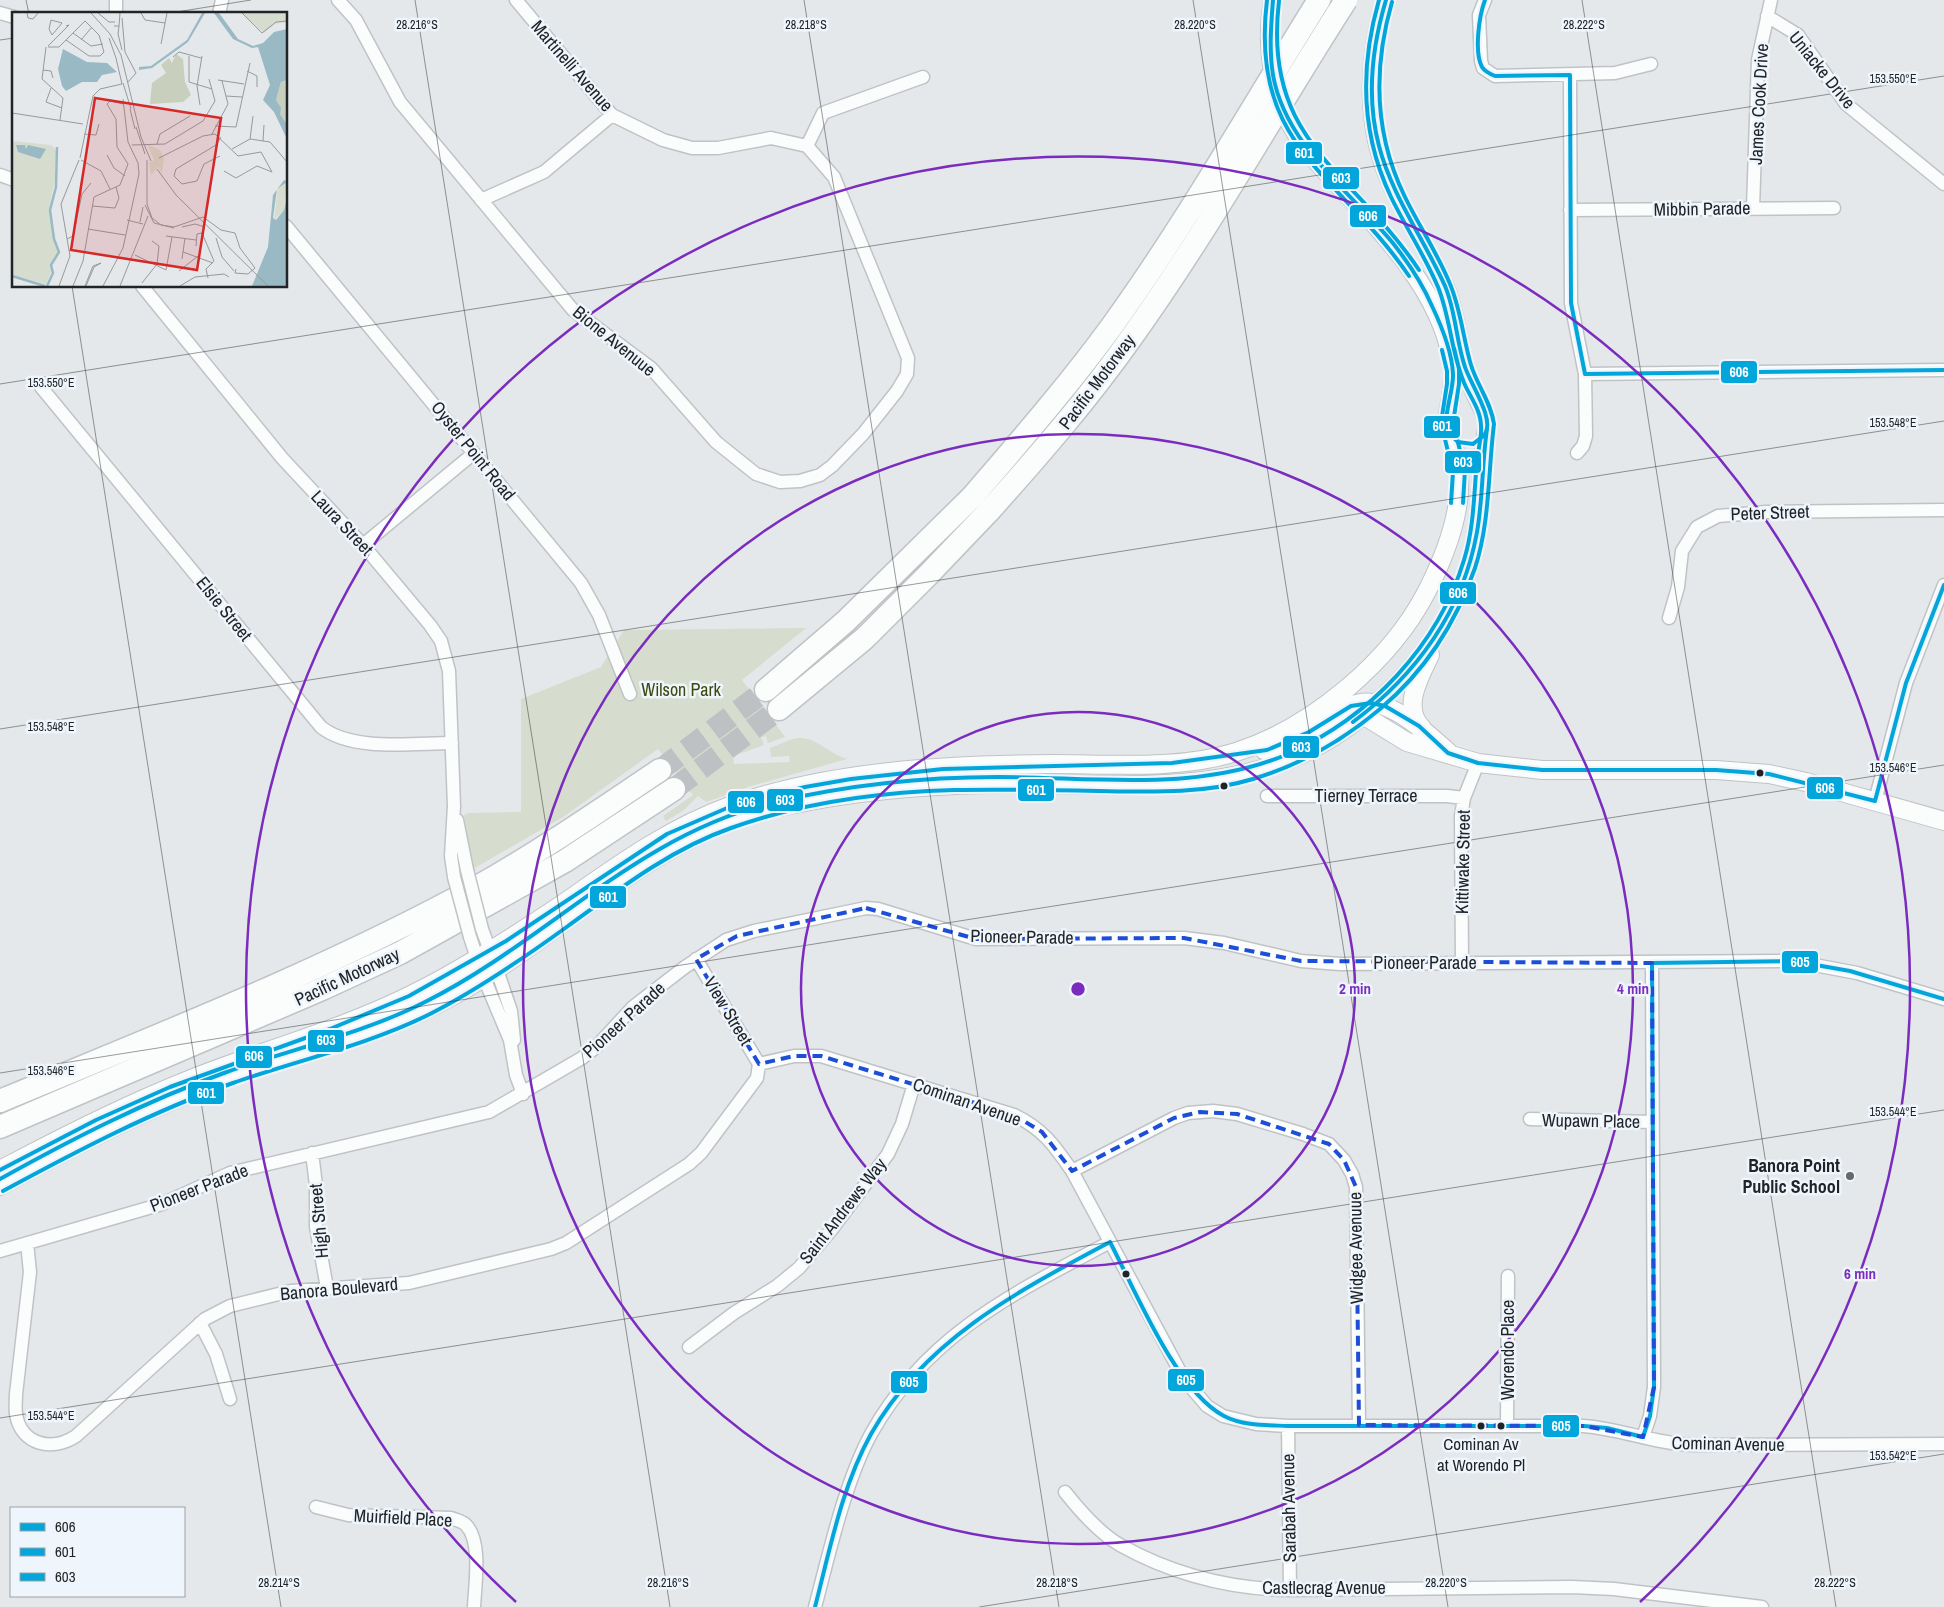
<svg xmlns="http://www.w3.org/2000/svg" width="1944" height="1607" font-family="'Archivo Narrow',sans-serif">
	<style>
		.green { fill: #d6dcce }
		.lines { fill: none; stroke-linecap: round; stroke-linejoin: round }
		.highway-tunnel { stroke: #bdc1c4; stroke-width: 22; stroke-dasharray: 22 11; stroke-linecap: butt }
		.street-casing { stroke: #c0c3c6; stroke-width: 15 }
		.secondary-casing { stroke: #c0c3c6; stroke-width: 20 }
		.highway-casing { stroke: #c0c3c6; stroke-width: 25 }
		.street { stroke: #fbfcfc; stroke-width: 12 }
		.secondary { stroke: #fbfcfc; stroke-width: 18 }
		.highway { stroke: #fbfcfc; stroke-width: 22 }
		.street-bridge-casing { stroke: #c0c3c6; stroke-width: 15; stroke-linecap: butt }
		.highway-bridge-casing { stroke: #c0c3c6; stroke-width: 25; stroke-linecap: butt }
		.street-bridge { stroke: #fbfcfc; stroke-width: 12 }
		.highway-bridge { stroke: #fbfcfc; stroke-width: 22 }
		.bus-1-casing { stroke: #eef5fc; stroke-width: 8 }
		.bus-2-casing { stroke: #eef5fc; stroke-width: 8 }
		.bus-3-casing { stroke: #eef5fc; stroke-width: 8 }
		.bus-4-casing { stroke: #eef5fc; stroke-width: 8 }
		.bus-1 { stroke: #03a6db; stroke-width: 4 }
		.bus-2 { stroke: #03a6db; stroke-width: 4 }
		.bus-3 { stroke: #03a6db; stroke-width: 4 }
		.bus-4 { stroke: #03a6db; stroke-width: 4 }
		.marked { fill: none; stroke: #1d4ed8; stroke-width: 4; stroke-dasharray: 10 6; stroke-linejoin: round }
		.ticks { fill: none; stroke: #212426; stroke-width: 1; stroke-opacity: 0.45 }
		.ring { fill: none; stroke: #7b2cbf; stroke-width: 2.5 }
		.bus-dot { fill: #212426; stroke: #eef5fc; stroke-width: 2 }
		.poi-dot { fill: #65696b; stroke: #eef5fc; stroke-width: 2 }
		.labels { text-anchor: middle; stroke-width: 5; stroke-linejoin: round; paint-order: stroke }
		.bus-label { font-size: 17px; fill: #212426; stroke: #eef5fc }
		.street-label { font-size: 18px; fill: #212426; stroke: #eef5fc }
		.park-label { font-size: 18px; fill: #3b480d; stroke: #eef5fc }
		.poi-label { font-size: 18px; font-weight: bold; fill: #212426; stroke: #eef5fc; text-anchor: end }
		.inset-river { fill: none; stroke: #99bac4; stroke-width: 2.5 }
		.inset-road { fill: none; stroke: #969a9c; stroke-width: 1 }
		.view { fill: #d62828; fill-opacity: 0.15; stroke: #d62828; stroke-width: 2.5 }
		.inset-edge { fill: none; stroke: #212426; stroke-width: 2.5 }
		.ticks-label { font-size: 12px; text-anchor: middle; fill: #212426; stroke: #eef5fc; stroke-width: 5; stroke-linejoin: round; paint-order: stroke }
		.centre { fill: #7b2cbf; stroke: #eef5fc; stroke-width: 2.5 }
		.ring-label { font-size: 15px; text-anchor: middle; font-weight: bold; fill: #7b2cbf; stroke: #eef5fc; stroke-width: 5; stroke-linejoin: round; paint-order: stroke }
		.line-badge { stroke: #eef5fc; stroke-width: 2 }
		.badge-label { font-size: 14px; text-anchor: middle; font-weight: bold; fill: #fff }
	</style>
	<rect width="100%" height="100%" fill="#e4e8eb"/>
	<path class="green" d="M806,628L742,680L785,737L768,743L766,736L761,737L764,745L733,756L734,764L790,762L789,756L771,757L770,748C779,745 791,738 800,738C817,738 831,755 847,759L751,786L706,802L698,796L684,810L666,821L663,816L693,795L658,749L563,817L473,869L464,815L469,813L521,812V699L601,667L624,630Z"/>
	<g class="lines">
		<path class="highway-tunnel" d="M660,770L766,690
			M674,789L779,709"/>
		<g class="street-casing">
			<path id="street" d="M338,0L356,20L400,102L573,310L651,368L716,442L756,474L780,482L800,481L820,475L832,466L863,434L897,391L907,374L908,358L834,177L807,146L771,138L718,148H692L663,140L612,115L516,0
				M1485,0L1479,15L1481,61L1483,68L1495,76L1615,73L1651,64
				M0,13L14,17
				M116,14V0
				M219,14L222,0
				M1767,16L1798,35L1846,104L1944,184
				M1570,75L1571,303L1585,374L1586,436L1583,446L1577,453
				M807,146L823,113L923,77
				M0,175L14,180
				M481,200L544,172L612,115
				M1753,208L1758,60L1771,0
				M1570,210L1834,208
				M286,226L581,583L599,615L630,694
				M142,286L282,458L363,545L430,625L441,641L449,671L454,806L451,856L454,877
				M1585,374L1944,370
				M41,387L321,727C352,752 414,743 452,743
				M363,545L474,453
				M1669,618L1678,587L1682,551L1697,527L1718,516L1766,512L1944,510
				M1267,796H1447L1464,798
				M1875,801L1906,683L1944,585
				M457,820L467,870
				M482,929L490,951
				M470,937L477,958
				M1462,963L1461,816L1464,798L1478,763
				M497,970L511,1011L514,1040
				M484,978L510,1040L516,1075L523,1094
				M759,1064L794,1056H821L1014,1115C1043,1129 1054,1145 1072,1171L1184,1379L1207,1406L1223,1416L1256,1424L1288,1426H1584C1621,1429 1656,1444 1694,1445L1944,1444
				M1530,1119L1652,1122
				M312,1153L316,1185V1227L327,1288
				M1072,1171L1174,1118L1188,1113L1213,1111L1237,1114L1303,1134L1329,1144L1344,1160L1352,1174L1356,1187L1359,1425
				M27,1243L30,1272L16,1394C16,1400 15,1408 16,1414C21,1445 52,1452 76,1436L205,1319L230,1306L291,1291L409,1283L551,1249L566,1243L689,1164L701,1153L757,1078L759,1064L696,959
				M0,1251L162,1204L230,1173L489,1112L582,1058L596,1047L633,1007L685,967L726,940L754,931L866,908L878,909L976,939L1184,938L1224,943L1301,961L1340,964L1793,961L1857,973L1944,999
				M200,1323L216,1354L230,1399
				M689,1347L734,1313L777,1286L799,1268L832,1229L888,1154L902,1124L914,1084
				M1507,1424L1508,1276
				M1288,1426L1290,1590
				M1643,1437L1650,1416L1654,1387L1652,963
				M1065,1492C1080,1511 1099,1533 1120,1545C1172,1574 1231,1589 1290,1590L1572,1587L1614,1589L1762,1607
				M316,1507L348,1515L451,1518C456,1520 462,1521 466,1525C482,1541 475,1585 474,1607
				M815,1607C829,1554 845,1482 871,1434C926,1335 1014,1293 1110,1242"/>
		</g>
		<g class="secondary-casing">
			<path id="secondary" d="M1273,0C1265,45 1272,96 1297,135C1312,158 1332,178 1351,198C1393,243 1448,305 1453,371C1454,387 1450,403 1447,419
				M1386,0C1368,54 1366,118 1386,171C1402,212 1428,247 1445,287C1456,313 1457,340 1465,367C1469,384 1479,400 1486,416
				M1363,715L1407,742L1478,763L1542,770H1716L1769,774L1806,782L1944,821
				M1422,728C1401,708 1420,676 1430,655
				M1264,750C1282,747 1301,737 1316,727C1329,719 1344,706 1360,703C1390,698 1427,733 1448,752
				M0,1170C62,1137 125,1105 191,1079C264,1050 341,1030 413,994C465,968 515,936 564,903C617,866 669,828 730,806C833,770 945,765 1052,764C1112,764 1179,770 1236,752C1312,728 1391,661 1427,591C1445,556 1462,513 1459,473C1458,458 1453,444 1448,430
				M0,1186C74,1145 149,1107 228,1078C299,1052 374,1037 441,1002C545,949 628,857 740,817C762,809 786,806 810,801C885,787 959,783 1035,784C1177,786 1287,797 1396,685C1429,651 1456,609 1470,563C1483,519 1479,473 1487,429"/>
		</g>
		<g class="highway-casing">
			<path id="highway" d="M766,690L846,621L973,496
				M779,709L865,638L927,576L990,510
				M0,1101C161,1034 326,970 479,886C541,851 600,810 660,770
				M0,1127L322,989L400,953L565,861L674,789"/>
		</g>
		<use href="#street" class="street"/>
		<use href="#secondary" class="secondary"/>
		<use href="#highway" class="highway"/>
		<g class="street-bridge-casing">
			<path id="street-bridge" d="M467,870L482,929
				M454,877L470,937"/>
		</g>
		<g class="highway-bridge-casing">
			<path id="highway-bridge" d="M973,496C1021,440 1069,385 1112,326C1187,222 1251,109 1319,0
				M990,510C1040,454 1088,399 1131,338C1209,229 1274,112 1346,0"/>
		</g>
		<use href="#street-bridge" class="street-bridge"/>
		<use href="#highway-bridge" class="highway-bridge"/>
		<g class="bus-1-casing">
			<path id="bus-1" d="M1273,0C1271,26 1269,50 1273,75C1285,144 1350,192 1392,242C1408,262 1422,283 1432,306C1442,327 1452,351 1453,374C1454,390 1442,418 1448,430C1450,434 1455,439 1458,442L1473,444C1476,441 1482,438 1485,434C1495,419 1470,383 1465,367C1456,341 1456,312 1445,286C1424,239 1392,196 1379,146C1366,97 1372,47 1386,0
				M1485,0C1479,16 1474,52 1482,67C1485,72 1490,74 1495,76L1570,75L1571,303L1585,374L1944,370
				M1353,722C1416,675 1463,611 1477,532C1483,498 1482,463 1487,429
				M0,1170L96,1120L170,1087L330,1029L409,996L506,941L667,834L734,805L805,787L851,779L943,769L1172,763L1267,750L1309,732L1351,706L1371,703L1385,706L1419,726L1448,753L1478,763L1542,770H1716L1769,774L1875,801L1906,683L1944,585"/>
		</g>
		<g class="bus-2-casing">
			<path id="bus-2" d="M1267,0C1249,148 1339,173 1409,276
				M1442,350L1447,371V384L1441,423L1453,472L1451,503
				M3,1191C77,1151 153,1111 233,1083C298,1060 368,1045 430,1014C479,989 524,958 568,926C619,889 671,849 731,828C801,803 880,792 954,790C1003,789 1051,790 1100,791C1151,792 1204,794 1253,779C1300,765 1342,741 1380,709C1424,672 1456,623 1475,568C1490,522 1488,472 1494,424C1491,402 1477,385 1471,365C1463,338 1461,310 1450,284C1438,254 1419,226 1405,197C1374,134 1373,68 1392,2"/>
		</g>
		<g class="bus-3-casing">
			<path id="bus-3" d="M1279,1C1262,143 1352,169 1419,270
				M1454,348L1459,369V384L1453,423L1465,470L1463,503
				M0,1179C72,1139 146,1101 224,1073C291,1049 362,1034 425,1002C547,941 639,833 775,802C848,785 923,777 998,777C1094,777 1197,793 1288,754C1370,717 1438,646 1464,560C1474,528 1474,493 1477,460C1478,449 1482,437 1481,426C1481,411 1471,398 1465,385C1451,354 1451,319 1438,287C1425,256 1406,228 1391,197C1361,134 1360,66 1379,0"/>
		</g>
		<g class="bus-4-casing">
			<path id="bus-4" d="M1652,963L1793,961L1850,971L1944,999
				M1110,1242C1135,1290 1176,1391 1224,1416C1243,1426 1267,1425 1288,1426H1584L1607,1428L1643,1437
				M1643,1437L1650,1416L1654,1387L1652,963
				M815,1607C830,1549 842,1486 871,1434C924,1340 1018,1291 1110,1242"/>
		</g>
		<use href="#bus-1" class="bus-1"/>
		<use href="#bus-2" class="bus-2"/>
		<use href="#bus-3" class="bus-3"/>
		<use href="#bus-4" class="bus-4"/>
	</g>
	<path class="marked" d="M866,908L976,939L1184,938L1301,961L1652,963L1654,1387L1643,1437L1584,1426L1359,1425L1356,1187L1344,1160L1329,1144L1237,1114L1200,1112L1174,1118L1072,1171L1042,1132L1014,1115L821,1056H794L759,1064L696,959L737,936Z"/>
	<path class="ticks" d="M26,0L29,14M415,0L670,1607M804,0L1059,1607M1193,0L1448,1607M1582,0L1836,1607M164,14L251,0M0,40L14,38M72,286L281,1607M0,384L1944,76M0,729L1944,421M0,1073L1944,765M0,1418L1944,1110M979,1607L1944,1454"/>
	<g class="ring">
		<circle cx="1078" cy="989" r="277"/>
		<circle cx="1078" cy="989" r="555"/>
		<path d="M516 1602A832 832 0 1 1 1640 1602"/>
	</g>
	<g class="bus-dot">
		<circle cx="1760" cy="773" r="4.5"/>
		<circle cx="1224" cy="786" r="4.5"/>
		<circle cx="1126" cy="1274" r="4.5"/>
		<circle cx="1481" cy="1426" r="4.5"/>
		<circle cx="1501" cy="1426" r="4.5"/>
	</g>
	<circle class="poi-dot" cx="1850" cy="1176" r="5"/>
	<g class="labels">
		<g class="bus-label">
			<text x="1481" y="1450">Cominan Av<tspan x="1481" dy="21">at Worendo Pl</tspan></text>
		</g>
		<g class="street-label">
			<text transform="translate(572 66) rotate(49)" y="6">Martinelli Avenue</text>
			<text transform="translate(1822 70) rotate(51)" y="6">Uniacke Drive</text>
			<text transform="translate(1759 104) rotate(-87)" y="6">James Cook Drive</text>
			<text transform="translate(1702 209) rotate(-1)" y="6">Mibbin Parade</text>
			<text transform="translate(614 341) rotate(39)" y="6">Bione Avenuue</text>
			<text transform="translate(1097 382) rotate(-53)" y="6">Pacific Motorway</text>
			<text transform="translate(473 451) rotate(51)" y="6">Oyster Point Road</text>
			<text transform="translate(1770 513) rotate(-2)" y="6">Peter Street</text>
			<text transform="translate(342 523) rotate(47)" y="6">Laura Street</text>
			<text transform="translate(224 609) rotate(51)" y="6">Elsie Street</text>
			<text x="1366" y="802">Tierney Terrace</text>
			<text transform="translate(1463 862) rotate(-89)" y="6">Kittiwake Street</text>
			<text transform="translate(1022 937) rotate(1)" y="6">Pioneer Parade</text>
			<text x="1425" y="969">Pioneer Parade</text>
			<text transform="translate(347 977) rotate(-25)" y="6">Pacific Motorway</text>
			<text transform="translate(728 1011) rotate(59)" y="6">View Street</text>
			<text transform="translate(624 1020) rotate(-42)" y="6">Pioneer Parade</text>
			<text transform="translate(967 1102) rotate(19)" y="6">Cominan Avenue</text>
			<text transform="translate(1591 1121) rotate(1)" y="6">Wupawn Place</text>
			<text transform="translate(199 1188) rotate(-21)" y="6">Pioneer Parade</text>
			<text transform="translate(843 1211) rotate(-52)" y="6">Saint Andrews Way</text>
			<text transform="translate(319 1221) rotate(-95)" y="6">High Street</text>
			<text transform="translate(1356 1248) rotate(-91)" y="6">Widgee Avenuue</text>
			<text transform="translate(339 1289) rotate(-5)" y="6">Banora Boulevard</text>
			<text transform="translate(1508 1350) rotate(-90)" y="6">Worendo Place</text>
			<text transform="translate(1728 1444) rotate(1)" y="6">Cominan Avenue</text>
			<text transform="translate(1289 1508) rotate(-91)" y="6">Sarabah Avenue</text>
			<text transform="translate(403 1518) rotate(3)" y="6">Muirfield Place</text>
			<text x="1324" y="1594">Castlecrag Avenue</text>
		</g>
		<g class="park-label">
			<text x="681" y="696">Wilson Park</text>
		</g>
		<g class="poi-label">
			<text x="1840" y="1172">Banora Point<tspan x="1840" dy="21">Public School</tspan></text>
		</g>
	</g>
	<g transform="translate(12 12)">
		<rect width="275" height="275" fill="#e4e8eb"/>
		<path d="M230,1H275V10L263,12L252,21ZM0,129L39,133L44,138L43,167L37,197L46,242L38,252L39,260L34,272L0,263ZM135,132L148,138L152,147L150,161L146,155L139,163L137,151L142,148Z" fill="#d6dcce"/>
		<path d="M164,42L171,47L173,70L179,83L171,90L138,92L140,71L154,61L149,53L157,46L160,51ZM275,68V112L268,102L264,88L269,70Z" fill="#c8d0bd"/>
		<path d="M275,170L272,198L262,208L266,175Z" fill="#d6dcce"/>
		<path d="M190,1H193L176,30L140,56L127,58V55L139,54L175,28ZM202,1H207L226,27L241,34L251,31L262,20L275,17V68L269,70L264,88L269,96L268,102L275,112V127L262,100L251,88L258,73L246,35L240,36L221,27ZM51,37L75,50L95,51L105,60L90,63L85,70H70L54,79L50,74L46,57ZM4,133H13L14,137L16,133L34,137L28,147L6,140ZM272,168L275,170L265,177L261,206L264,208L272,198L275,185V274H240L256,235L261,183Z" fill="#99bac4"/>
		<path class="inset-river" d="M0,264L33,274M35,274L41,261L39,253L47,240L42,227L38,198L44,175L45,135"/>
		<path class="inset-road" d="M15,1L16,6L21,7L26,1M79,1L98,22L109,43L129,125L139,149M86,1L97,10H103M129,1L133,8L153,11M230,1L250,21L264,10L275,9M110,6L113,40L124,61L116,70M39,8L50,11L40,23L37,17ZM102,14H107L108,1M107,14L106,22L110,38M61,21L79,34L91,32M97,26L104,46M69,28L80,15M149,32L155,1M36,34L57,13L54,14M34,35L30,67L51,86L48,108M36,35H47L73,9L87,23L92,40L88,44H77L54,28M177,44V70L200,77M161,45L167,40L189,46M104,46L110,72M31,58L39,59L41,66M235,59L245,64V75M206,68L232,72M111,71L119,97M39,76L34,90L50,96M214,84L230,85M111,92L98,89L95,92L104,107L105,135L116,152M188,93L185,74L190,44M118,97L123,117M0,101L71,112M203,114L224,115L238,51M124,115L133,142M72,122L84,123L87,112M200,122L216,92L210,69M238,127L258,130L275,150M251,129L252,113M145,132L148,122L178,104M120,133L153,132L191,109L203,89L197,67M220,137L238,127L241,104M95,143L102,156L113,164M208,144L192,152L185,169L170,172L162,164L164,157L204,133L209,125M68,146L81,84L88,77L110,72M147,146L191,124L203,122L226,144L249,140L260,160L245,154L224,166L212,159M69,148L89,159L98,177M135,148V192L140,206L149,213L162,215L191,205L209,218L223,221L228,236L243,256L236,262L223,261L224,257M145,157L164,183L256,274M133,193L142,211L162,216M80,194L103,196L107,186L104,175M115,208L131,212M128,210L131,195M170,215L183,212L193,215M76,217L113,223M154,224L184,228M204,226L210,245L222,259M55,227L61,224L70,182L79,171M184,234L185,222L190,221L202,249L194,257L196,266M171,240L201,251M123,243L154,258L160,225M170,247L173,226M167,259L186,244M130,271L145,252L147,234L140,229M47,274L58,244L49,192L67,148M61,274L71,249L82,185L108,173L116,152M73,274L81,254L89,251L82,255L74,274M91,274L111,236L127,162L126,151L116,130L111,87M108,274L136,204M168,274L183,265L212,262L217,265"/>
		<path class="view" d="M83,86L209,106L185,258L59,238Z"/>
		<rect width="275" height="275" class="inset-edge"/>
	</g>
	<g class="ticks-label">
		<text x="417" y="29">28.216°S</text>
		<text x="806" y="29">28.218°S</text>
		<text x="1195" y="29">28.220°S</text>
		<text x="1584" y="29">28.222°S</text>
		<text x="1893" y="83">153.550°E</text>
		<text x="51" y="387">153.550°E</text>
		<text x="1893" y="427">153.548°E</text>
		<text x="51" y="731">153.548°E</text>
		<text x="1893" y="772">153.546°E</text>
		<text x="51" y="1075">153.546°E</text>
		<text x="1893" y="1116">153.544°E</text>
		<text x="51" y="1420">153.544°E</text>
		<text x="1893" y="1460">153.542°E</text>
		<text x="279" y="1587">28.214°S</text>
		<text x="668" y="1587">28.216°S</text>
		<text x="1057" y="1587">28.218°S</text>
		<text x="1446" y="1587">28.220°S</text>
		<text x="1835" y="1587">28.222°S</text>
	</g>
	<circle cx="1078" cy="989" r="8" class="centre"/>
	<g class="ring-label">
		<text x="1355" y="994">2 min</text>
		<text x="1633" y="994">4 min</text>
		<text x="1860" y="1279">6 min</text>
	</g>
	<g class="line-badge">
		<rect x="1285" y="141" width="38" height="24" rx="5" fill="#03a6db"/>
		<rect x="1322" y="166" width="38" height="24" rx="5" fill="#03a6db"/>
		<rect x="1349" y="204" width="38" height="24" rx="5" fill="#03a6db"/>
		<rect x="1720" y="360" width="38" height="24" rx="5" fill="#03a6db"/>
		<rect x="1423" y="415" width="38" height="24" rx="5" fill="#03a6db"/>
		<rect x="1444" y="450" width="38" height="24" rx="5" fill="#03a6db"/>
		<rect x="1439" y="581" width="38" height="24" rx="5" fill="#03a6db"/>
		<rect x="1282" y="735" width="38" height="24" rx="5" fill="#03a6db"/>
		<rect x="1806" y="776" width="38" height="24" rx="5" fill="#03a6db"/>
		<rect x="1017" y="778" width="38" height="24" rx="5" fill="#03a6db"/>
		<rect x="766" y="788" width="38" height="24" rx="5" fill="#03a6db"/>
		<rect x="727" y="790" width="38" height="24" rx="5" fill="#03a6db"/>
		<rect x="589" y="885" width="38" height="24" rx="5" fill="#03a6db"/>
		<rect x="1781" y="950" width="38" height="24" rx="5" fill="#03a6db"/>
		<rect x="307" y="1029" width="38" height="24" rx="5" fill="#03a6db"/>
		<rect x="235" y="1045" width="38" height="24" rx="5" fill="#03a6db"/>
		<rect x="187" y="1081" width="38" height="24" rx="5" fill="#03a6db"/>
		<rect x="1167" y="1368" width="38" height="24" rx="5" fill="#03a6db"/>
		<rect x="890" y="1370" width="38" height="24" rx="5" fill="#03a6db"/>
		<rect x="1542" y="1414" width="38" height="24" rx="5" fill="#03a6db"/>
	</g>
	<g class="badge-label">
		<text x="1304" y="158">601</text>
		<text x="1341" y="183">603</text>
		<text x="1368" y="221">606</text>
		<text x="1739" y="377">606</text>
		<text x="1442" y="431">601</text>
		<text x="1463" y="467">603</text>
		<text x="1458" y="598">606</text>
		<text x="1301" y="752">603</text>
		<text x="1825" y="793">606</text>
		<text x="1036" y="795">601</text>
		<text x="785" y="805">603</text>
		<text x="746" y="807">606</text>
		<text x="608" y="902">601</text>
		<text x="1800" y="967">605</text>
		<text x="326" y="1045">603</text>
		<text x="254" y="1061">606</text>
		<text x="206" y="1098">601</text>
		<text x="1186" y="1385">605</text>
		<text x="909" y="1387">605</text>
		<text x="1561" y="1431">605</text>
	</g>
	<rect x="10" y="1507" width="175" height="90" fill="#eef5fc" stroke="#9ca1a6"/>
	<rect x="20" y="1523" width="25" height="8" fill="#03a6db" stroke="#9ca1a6"/>
	<text x="55" y="1532" font-size="15" fill="#212426">606</text>
	<rect x="20" y="1548" width="25" height="8" fill="#03a6db" stroke="#9ca1a6"/>
	<text x="55" y="1557" font-size="15" fill="#212426">601</text>
	<rect x="20" y="1573" width="25" height="8" fill="#03a6db" stroke="#9ca1a6"/>
	<text x="55" y="1582" font-size="15" fill="#212426">603</text>
</svg>
